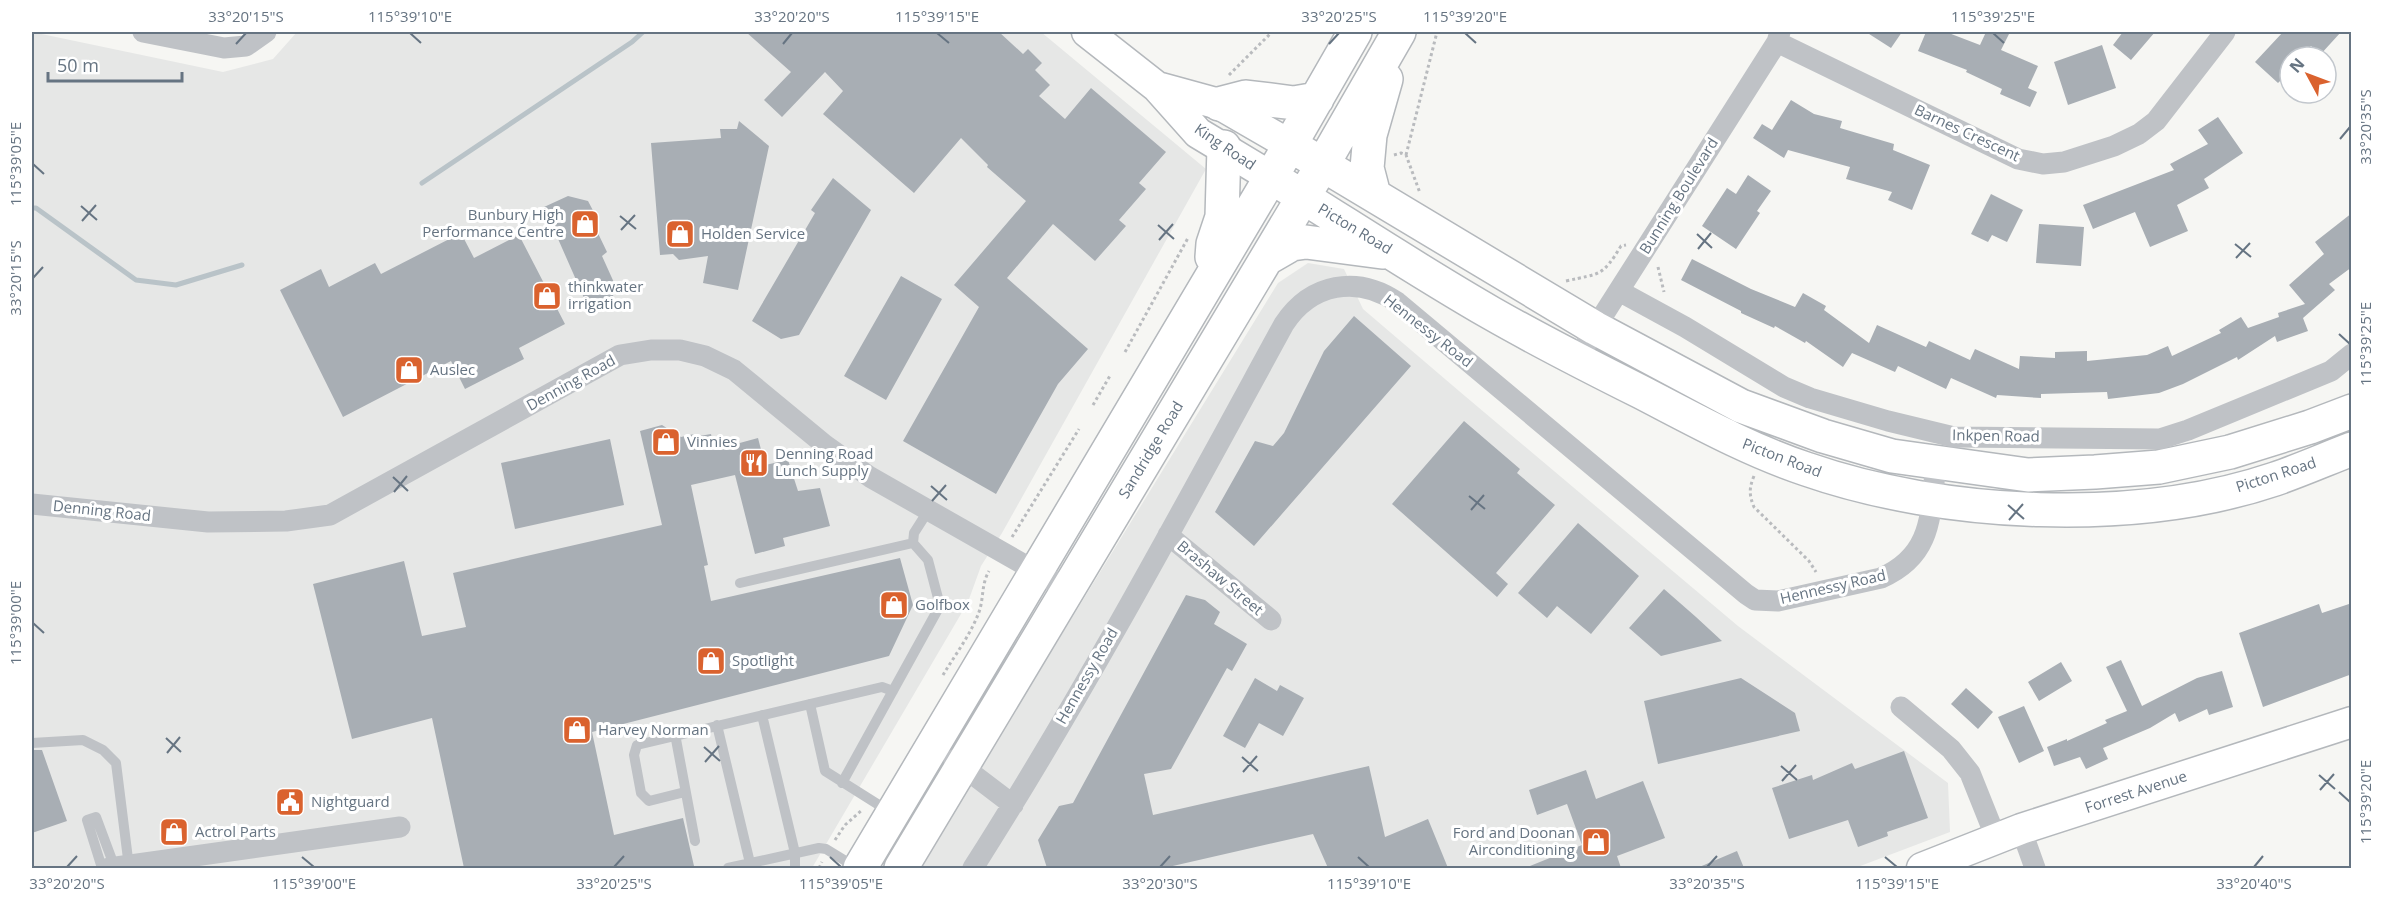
<svg xmlns="http://www.w3.org/2000/svg" width="2383" height="900" font-family="'Open Sans',sans-serif">
	<style>
		.built { fill: #e6e7e6 }
		.lines { fill: none; stroke-linecap: round; stroke-linejoin: round }
		.stream { stroke: #b9c3c8; stroke-width: 5 }
		.building { fill: #a8aeb4 }
		.secondary-casing { stroke: #b4b8bc; stroke-width: 33 }
		.primary-casing { stroke: #b4b8bc; stroke-width: 36 }
		.path { stroke: #b9bbbe; stroke-width: 3; stroke-dasharray: 3 3; stroke-linecap: butt }
		.lane { stroke: #bfc2c6; stroke-width: 10 }
		.street { stroke: #bfc2c6; stroke-width: 21 }
		.secondary { stroke: #fff; stroke-width: 30 }
		.primary { stroke: #fff; stroke-width: 33 }
		.ticks { fill: none; stroke: #667482; stroke-width: 2 }
		.labels { text-anchor: middle; stroke-width: 6; stroke-linejoin: round; paint-order: stroke }
		.street-label { font-size: 15px; fill: #667482; stroke: #fff }
		.poi-label { font-size: 15px; fill: #667482; stroke: #fff; text-anchor: start }
		.neatline { fill: none; stroke: #667482; stroke-width: 2 }
		.ticks-label { font-size: 15px; text-anchor: middle; fill: #667482 }
	</style>
	<rect width="100%" height="100%" fill="#f6f6f3"/>
	<path class="built" d="M32,32L223,72L273,59L297,32H1041L1206,169L1002,533L981,566L968,602L812,868H32Z
		M1308,263L1344,269L1363,309L1459,391L1738,626L1948,783L1950,832L1855,868H918L1278,283Z"/>
	<g class="lines">
		<path class="stream" d="M422,183L632,42L643,32
			M32,208H36L136,280L176,285L242,265"/>
	</g>
	<path class="building" d="M746,32H999L1023,54L1028,49L1042,63L1035,70L1050,85L1039,96L1065,119L1091,88L1166,152L1139,183L1146,189L1119,220L1126,226L1095,261L1053,224L1007,278L1088,349L1058,384L996,494L903,441L979,307L954,285L1026,201L987,167L988,165L961,138L914,193L823,114L843,91L825,72L782,117L764,100L791,72Z
		M1866,32H1902L1891,48Z
		M1926,32H1946L1980,45L1986,32H2010L2001,50L2038,66L2028,88L2037,92L2030,107L2000,94L2002,89L1966,72L1967,70L1918,51Z
		M2123,32H2155L2131,60L2113,45Z
		M2283,32H2341L2320,55L2311,46L2301,57H2290V84L2283,78L2278,83L2255,62Z
		M2102,45L2116,88L2068,105L2054,62Z
		M1791,100L1814,114L1842,121L1840,128L1894,144L1893,150L1930,165L1912,210L1888,200L1892,192L1846,179L1850,167L1788,150L1784,158L1753,138L1762,124L1772,130Z
		M2218,117L2243,153L2204,179L2209,188L2177,205L2188,231L2150,247L2135,212L2093,229L2083,205L2174,170L2170,164L2208,144L2198,130Z
		M739,121L769,146L738,290L703,283L708,256L679,260L673,254L660,255L651,143L721,138L720,129H737Z
		M1748,175L1771,191L1757,211L1760,213L1736,249L1702,226L1727,188L1736,194Z
		M833,178L871,210L799,335L781,339L752,321L815,213L811,210Z
		M1991,194L2023,210L2007,242L1992,235L1988,242L1971,234Z
		M568,196L588,201L599,222L594,225L607,252L602,256L616,287L613,296L588,307L544,207Z
		M2352,213V267L2329,284L2335,290L2303,318L2308,331L2277,342L2275,336L2238,360L2237,357L2183,384L2159,393L2108,399L2107,392L2041,394V398L1997,395L1996,398L1951,378L1946,389L1898,366L1895,372L1852,353L1843,367L1806,341L1805,343L1775,326L1774,328L1741,313V311L1681,280L1692,259L1751,289L1795,307L1803,293L1826,306L1824,310L1869,343L1877,325L1926,347L1929,341L1970,360L1975,349L2019,369L2020,356L2055,358V352L2087,351V361L2147,355L2168,346L2172,356L2221,333L2219,330L2241,317L2248,328L2279,317L2278,313L2305,304L2289,285L2324,254L2315,242Z
		M2039,224L2084,227L2081,266L2036,263Z
		M461,233L474,258L519,235L565,324L519,348L524,359L465,389L451,361L343,417L280,290L321,269L329,287L375,263L381,274Z
		M901,276L942,299L886,400L844,376Z
		M1354,316L1411,366L1254,546L1215,512L1255,441L1273,446L1284,433L1324,351Z
		M1464,421L1520,469L1517,473L1555,505L1496,573L1508,584L1497,597L1392,504Z
		M662,425L681,437L694,434V437L711,434L714,450L758,438L765,465L788,460L798,491L820,488L830,526L783,538L785,546L755,554L735,475L691,485L708,565L704,566L711,601L900,558L913,605L889,656L592,732L614,835L683,818L694,866L686,868H464L432,718L352,739L313,584L404,561L422,636L466,627L453,573L662,525L640,431Z
		M610,439L624,505L515,529L501,463Z
		M1578,523L1639,576L1591,634L1557,606L1547,618L1518,593Z
		M1664,589L1696,617L1722,641L1661,656L1629,628Z
		M1186,595L1205,600L1220,612L1214,624L1247,644L1232,671L1227,668L1171,769L1144,774L1153,815L1369,766L1385,837L1428,819L1448,868H1328L1313,834L1164,868H1047L1038,840L1059,806L1073,803Z
		M2352,603V674L2263,707L2239,633L2319,604L2322,613Z
		M2121,660L2142,706L2197,678L2222,671L2233,707L2209,715L2207,709L2179,722L2175,713L2150,728L2103,748L2108,759L2086,769L2080,757L2054,766L2047,747L2067,739V741L2107,723L2105,720L2127,711L2106,667Z
		M2061,662L2072,681L2039,701L2028,682Z
		M1255,678L1277,691L1280,685L1304,698L1283,736L1259,723L1245,748L1223,736Z
		M1741,678L1795,713L1800,731L1658,764L1644,701Z
		M1966,688L1993,712L1978,729L1951,704Z
		M2024,706L2044,751L2019,763L1998,717Z
		M32,750H42L67,821L32,833Z
		M1904,751L1928,818L1887,832L1888,836L1858,847L1848,820L1789,839L1772,788L1812,775L1813,780L1852,763L1855,769Z
		M1586,770L1596,799L1643,781L1665,838L1617,856L1621,868H1525L1582,845L1567,804L1537,815L1529,790Z
		M1737,851L1744,868H1697Z"/>
	<g class="lines">
		<g class="secondary-casing">
			<path id="secondary" d="M1087,32L1157,87L1198,133L1271,177
				M1157,87L1219,104L1290,145
				M1922,868L2021,829L2352,722"/>
		</g>
		<g class="primary-casing">
			<path id="primary" d="M1219,104L1246,97L1294,103L1317,99
				M1290,145L1595,328L1741,406L1823,436L1892,456L2028,475L2095,472L2159,467L2230,452L2310,427L2352,411
				M1271,177C1344,222 1416,270 1491,313C1540,341 1591,367 1641,392C1695,420 1749,450 1806,469C1944,517 2136,526 2275,479C2301,470 2326,459 2352,449
				M1374,195L1367,168L1370,135L1386,79
				M1212,257L1213,244L1222,217L1224,147
				M1266,259L1292,244L1306,242L1382,252
				M860,868L1290,145L1355,32
				M901,868L1323,164L1399,32"/>
		</g>
		<path class="path" d="M1229,75L1272,32
			M1394,155L1401,153L1406,155L1420,193
			M1406,155L1437,32
			M1658,267L1664,292
			M1566,281C1601,273 1602,277 1621,246L1626,245
			M1125,352L1188,238
			M1093,405L1111,374
			M1754,476C1749,488 1749,495 1754,507L1809,561L1816,572
			M1012,537L1079,429
			M943,675C955,655 971,634 979,612C984,598 981,585 989,571
			M835,840L845,825L862,810
			M819,868L822,862"/>
		<path class="lane" d="M740,583L913,543
			M810,704L825,771L890,812
			M762,715L795,853V868
			M717,725L750,863
			M675,734L695,841
			M32,743L83,740L103,750L116,763L129,867
			M842,783L937,611L938,598L928,560L913,543L914,533L928,511
			M685,792L649,801L641,793L634,755L637,745L882,687L893,691
			M102,868L87,820L96,817L115,868
			M728,868L819,848L826,849L857,868"/>
		<path class="street" d="M143,32L224,48L246,46L266,32
			M1777,42L2018,159L2043,164L2064,162L2114,146L2139,134L2156,121L2225,32
			M1619,291L1685,327L1784,387L1810,398L1888,421L1954,437L2160,439L2188,430L2331,371L2352,354
			M1577,360L1595,328L1777,42L1780,32
			M32,504L208,522L286,521L330,515L620,355L651,350H680L705,356L734,370L825,445L870,477L1067,589
			M1168,535L1271,620
			M1901,707L1951,749L1970,773L1996,838
			M954,760L1013,805
			M2021,829L2035,868
			M109,868L400,827
			M973,868C1085,692 1184,507 1284,324C1311,283 1357,275 1397,302L1746,594L1755,600L1778,601L1881,578C1934,555 1930,513 1936,464"/>
		<use href="#secondary" class="secondary"/>
		<use href="#primary" class="primary"/>
	</g>
	<path class="ticks" d="M410,33L421,43M937,33L949,43M1465,33L1476,43M1993,33L2004,43M236,44L246,33M783,44L792,33M1329,44L1339,33M2340,139L2350,127M33,164L44,174M81,206L97,220M620,216L636,229M82,221L96,205M1158,225L1174,239M621,230L635,215M1697,234L1712,248M1159,240L1173,224M2235,244L2251,257M1698,249L1711,233M2236,258L2250,243M33,278L43,267M2339,334L2350,344M393,477L408,491M931,486L947,500M394,492L407,476M1469,496L1485,509M932,501L946,485M2008,505L2024,519M1471,510L1484,495M2009,520L2023,504M33,623L44,633M166,738L181,752M704,747L720,761M167,753L180,737M1242,757L1258,771M705,762L719,746M1781,766L1797,780M1243,772L1257,756M2319,775L2335,789M1782,781L1796,765M2320,790L2334,774M2339,792L2350,802M302,857L314,867M830,857L841,867M1358,857L1369,867M1885,857L1897,867M67,867L77,856M614,867L624,856M1160,867L1170,856M1707,867L1717,856M2254,867L2263,856"/>
	<defs>
		<g id="shop-square" transform="scale(1.5)"><rect x="-9" y="-9" width="18" height="18" rx="4" fill="#da622e" stroke="#fff"/><path d="M-5-2.5h2.3a2.7 3.5 0 0 1 5.4 0H5L5.5 6h-11ZM-1.5-2.5h3a1.5 2.3 0 0 0-3 0Z" fill="#fff"/></g>
		<g id="restaurant-square" transform="scale(1.5)"><rect x="-9" y="-9" width="18" height="18" rx="4" fill="#da622e" stroke="#fff"/><path d="M-5-6h1v4h1v-4h1v4h1v-4h1v5L-1.5 .5V6h-2V.5L-5-1ZM5-6V6H3V1.5H1.5Q1.5-4 5-6Z" fill="#fff"/></g>
		<g id="civic-square" transform="scale(1.5)"><rect x="-9" y="-9" width="18" height="18" rx="4" fill="#da622e" stroke="#fff"/><path d="M-.6-6.5H3V-4.5H.6V-3L4-1V1h2V6H-6V1h2V-1L-.6-3ZM-1.2 2.5V6h2.4V2.5Z" fill="#fff"/></g>
	</defs>
	<g fill-rule="evenodd">
		<use href="#shop-square" x="585" y="224"/>
		<use href="#shop-square" x="680" y="234"/>
		<use href="#shop-square" x="547" y="296"/>
		<use href="#shop-square" x="409" y="370"/>
		<use href="#shop-square" x="666" y="442"/>
		<use href="#restaurant-square" x="754" y="463"/>
		<use href="#shop-square" x="894" y="605"/>
		<use href="#shop-square" x="711" y="661"/>
		<use href="#shop-square" x="577" y="730"/>
		<use href="#civic-square" x="290" y="802"/>
		<use href="#shop-square" x="174" y="832"/>
		<use href="#shop-square" x="1596" y="842"/>
	</g>
	<g class="labels">
		<g class="street-label">
			<text transform="translate(1967 133) rotate(25)" y="5">Barnes Crescent</text>
			<text transform="translate(1225 147) rotate(34)" y="5">King Road</text>
			<text transform="translate(1679 196) rotate(-58)" y="5">Bunning Boulevard</text>
			<text transform="translate(1355 229) rotate(31)" y="5">Picton Road</text>
			<text transform="translate(1428 331) rotate(38)" y="5">Hennessy Road</text>
			<text transform="translate(571 383) rotate(-29)" y="5">Denning Road</text>
			<text transform="translate(1996 436) rotate(1)" y="5">Inkpen Road</text>
			<text transform="translate(1151 450) rotate(-59)" y="5">Sandridge Road</text>
			<text transform="translate(1782 458) rotate(21)" y="5">Picton Road</text>
			<text transform="translate(2276 475) rotate(-18)" y="5">Picton Road</text>
			<text transform="translate(102 511) rotate(6)" y="5">Denning Road</text>
			<text transform="translate(1220 578) rotate(40)" y="5">Brashaw Street</text>
			<text transform="translate(1833 587) rotate(-13)" y="5">Hennessy Road</text>
			<text transform="translate(1087 676) rotate(-60)" y="5">Hennessy Road</text>
			<text transform="translate(2136 792) rotate(-18)" y="5">Forrest Avenue</text>
		</g>
		<g class="poi-label">
			<text x="564" y="220" text-anchor="end">Bunbury High<tspan x="564" dy="17">Performance Centre</tspan></text>
			<text x="701" y="239">Holden Service</text>
			<text x="568" y="292">thinkwater<tspan x="568" dy="17">irrigation</tspan></text>
			<text x="430" y="375">Auslec</text>
			<text x="687" y="447">Vinnies</text>
			<text x="775" y="459">Denning Road<tspan x="775" dy="17">Lunch Supply</tspan></text>
			<text x="915" y="610">Golfbox</text>
			<text x="732" y="666">Spotlight</text>
			<text x="598" y="735">Harvey Norman</text>
			<text x="311" y="807">Nightguard</text>
			<text x="195" y="837">Actrol Parts</text>
			<text x="1575" y="838" text-anchor="end">Ford and Doonan<tspan x="1575" dy="17">Airconditioning</tspan></text>
		</g>
	</g>
	<rect width="2383" height="900" fill="none" stroke="#ffffff" stroke-width="66"/>
	<g transform="translate(2308 75) rotate(311)"><circle r="28" fill="#ffffff" stroke="#c2c7cd" stroke-width="1.5"/>
	<path d="M0-4.5L10 22L0 15L-10 22Z" fill="#da622e"/>
	<text y="-9" font-size="16" font-weight="bold" text-anchor="middle" fill="#667482">N</text>
	</g>
	<path d="M48 72v9h134v-9" fill="none" stroke="#667482" stroke-width="3"/>
	<text x="57" y="72" font-size="18" fill="#667482" stroke="#ffffff" stroke-width="4.5" paint-order="stroke">50 m</text>
	<rect x="33" y="33" width="2317" height="834" class="neatline"/>
	<g class="ticks-label">
		<text x="246" y="22">33°20'15"S</text>
		<text x="410" y="22">115°39'10"E</text>
		<text x="792" y="22">33°20'20"S</text>
		<text x="937" y="22">115°39'15"E</text>
		<text x="1339" y="22">33°20'25"S</text>
		<text x="1465" y="22">115°39'20"E</text>
		<text x="1993" y="22">115°39'25"E</text>
		<text transform="translate(2366 127) rotate(-90)" y="5">33°20'35"S</text>
		<text transform="translate(16 164) rotate(-90)" y="5">115°39'05"E</text>
		<text transform="translate(16 278) rotate(-90)" y="5">33°20'15"S</text>
		<text transform="translate(2366 344) rotate(-90)" y="5">115°39'25"E</text>
		<text transform="translate(16 623) rotate(-90)" y="5">115°39'00"E</text>
		<text transform="translate(2366 802) rotate(-90)" y="5">115°39'20"E</text>
		<text x="67" y="889">33°20'20"S</text>
		<text x="314" y="889">115°39'00"E</text>
		<text x="614" y="889">33°20'25"S</text>
		<text x="841" y="889">115°39'05"E</text>
		<text x="1160" y="889">33°20'30"S</text>
		<text x="1369" y="889">115°39'10"E</text>
		<text x="1707" y="889">33°20'35"S</text>
		<text x="1897" y="889">115°39'15"E</text>
		<text x="2254" y="889">33°20'40"S</text>
	</g>
</svg>
